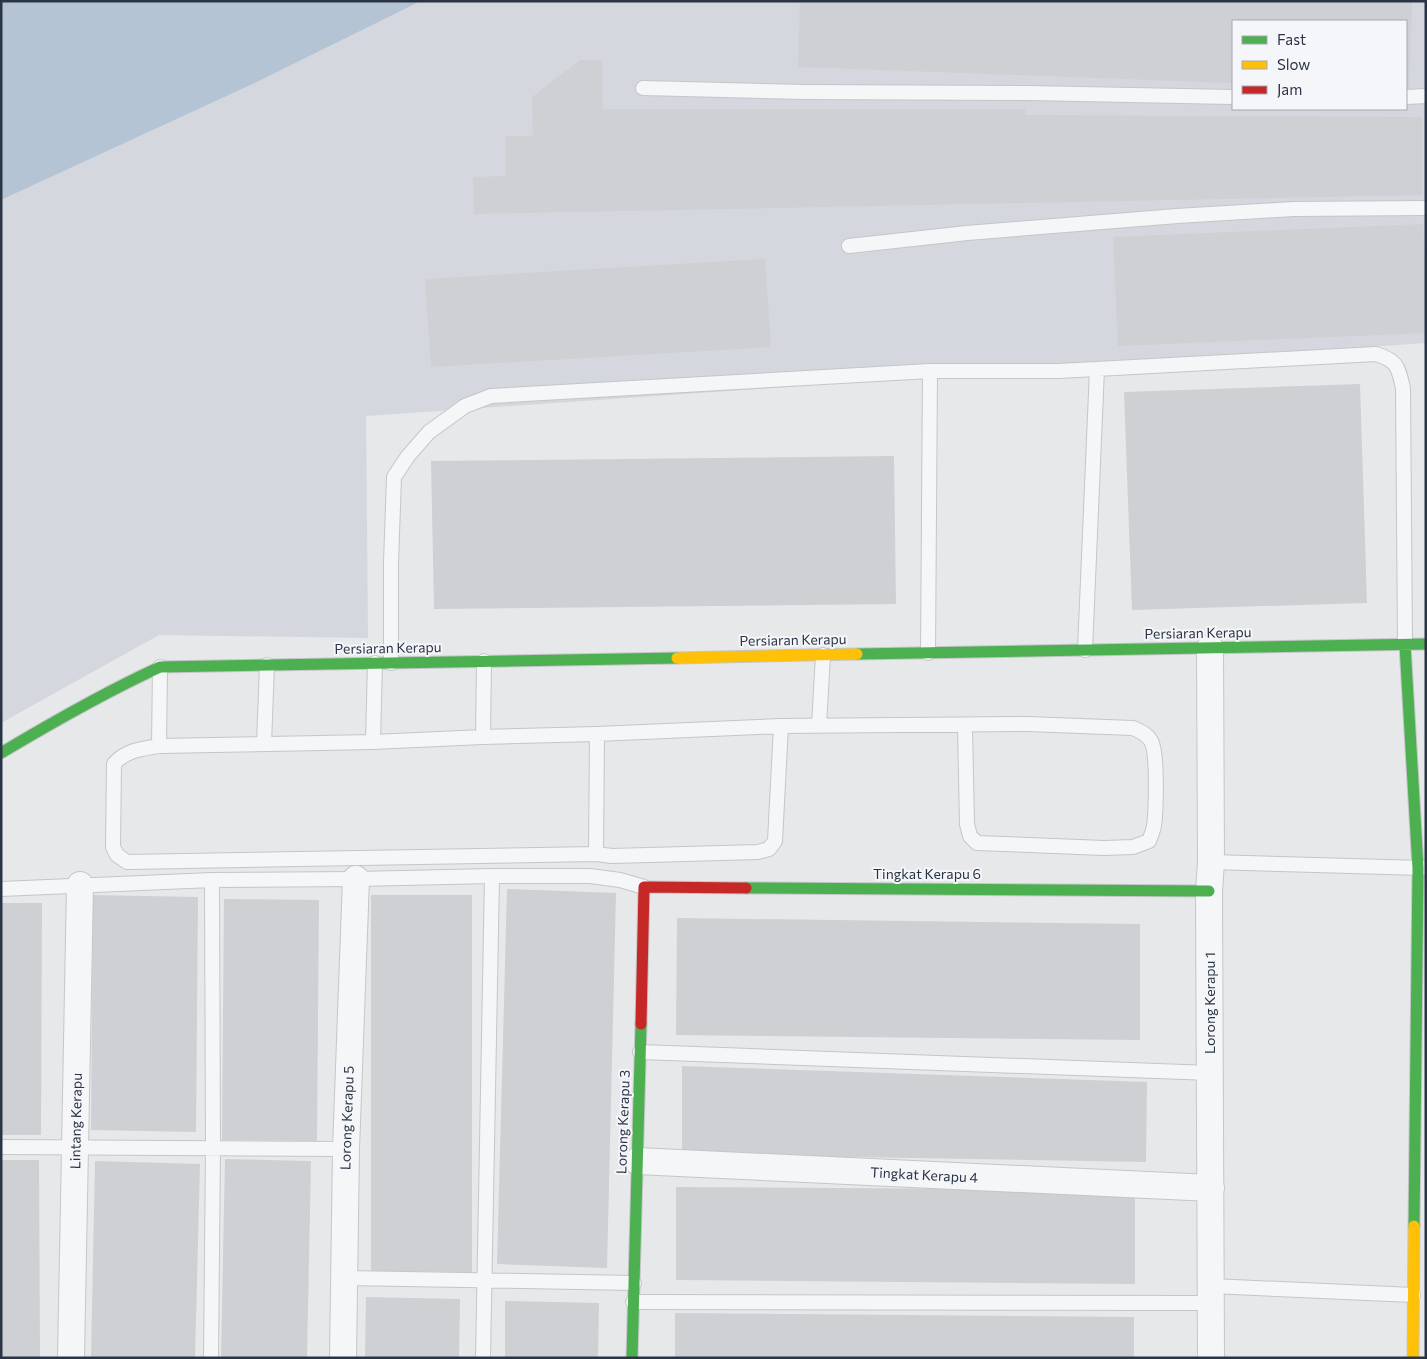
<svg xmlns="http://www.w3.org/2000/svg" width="1427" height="1359" font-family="Commissioner,sans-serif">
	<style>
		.built { fill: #d4d7dd; fill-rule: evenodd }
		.water { fill: #b4c4d5 }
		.building { fill: #ced0d3 }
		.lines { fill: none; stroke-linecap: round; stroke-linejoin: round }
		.lane-casing { stroke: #c4c6c8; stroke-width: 16 }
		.street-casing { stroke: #c4c6c8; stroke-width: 28 }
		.fast-casing { stroke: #c4c6c8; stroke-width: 13 }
		.slow-casing { stroke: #c4c6c8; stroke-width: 13 }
		.jam-casing { stroke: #c4c6c8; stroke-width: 13 }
		.lane { stroke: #f5f6f7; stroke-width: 14 }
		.street { stroke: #f5f6f7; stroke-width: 26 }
		.fast { stroke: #4caf50; stroke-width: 11 }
		.slow { stroke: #ffc107; stroke-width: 11 }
		.jam { stroke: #c62828; stroke-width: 11 }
		.labels { text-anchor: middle; stroke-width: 4; stroke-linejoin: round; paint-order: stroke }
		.street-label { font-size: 14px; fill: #2b3445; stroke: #f4f6f9 }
	</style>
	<rect width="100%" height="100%" fill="#e6e8ea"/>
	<path class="built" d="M421,1H1426V343L366,416L368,638L159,635L1,723V200L259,81ZM1233,21H1406V109H1233Z"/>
	<path class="water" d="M1,1H421L259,81L1,200Z"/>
	<path class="building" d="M800,1H1412L1409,89H1406V21H1233V83L798,67Z
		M580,60H602L603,109H1025V115L1422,117V195L474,214L473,177L506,176L505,136H533L532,97Z
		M1423,224L1426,295V333L1118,346L1113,237Z
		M765,259L771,347L431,367L425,279Z
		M1360,384L1367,603L1132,610L1124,392Z
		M894,456L896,604L434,609L431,461Z
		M507,889L616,893L607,1268L497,1264Z
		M93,895L198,897L196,1132L91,1130Z
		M371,895H472V1272L371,1271Z
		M224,899L319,900L317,1141L222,1140Z
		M1,903H42L41,1135H1Z
		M677,918L1140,924V1040L676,1035Z
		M682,1066L1147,1082L1146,1162L682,1154Z
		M225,1159L311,1161L307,1358H221Z
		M1,1160H39L40,1358H1Z
		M95,1161L200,1164L195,1358H91Z
		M676,1187L1135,1190V1284L676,1280Z
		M366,1297L460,1299L459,1358H365Z
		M505,1301L599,1303L598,1358H505Z
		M675,1313L1134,1317V1358H675Z"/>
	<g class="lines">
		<g class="lane-casing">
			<path id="lane" d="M643,88L805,92L1028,93L1233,97
				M1406,97L1426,96
				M849,246L967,233L1177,216L1293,209L1426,208
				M1085,650L1097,369L1376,354C1398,361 1398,367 1403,388L1405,645
				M928,653L930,371
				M391,663V563L394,477L408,456L429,432L465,406L491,396L930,371H1058L1097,369
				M781,726L775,841L769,849L758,852L612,856L596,854L127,862L117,855L113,847L114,764C125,750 143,749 159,746L373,742L483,737L597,734L781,726L1027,724L1133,728C1140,731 1147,734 1151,741C1158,752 1156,812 1154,826C1153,831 1151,836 1149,841L1133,847L1104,848L977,843L970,836L967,824L965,726
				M819,726L823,655
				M483,737L484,661
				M373,742L375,663
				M264,744L267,665
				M159,746L160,667
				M596,854L597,734
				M1211,862L1423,868
				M1,889L212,880L356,879L492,876H590L620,880L644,887
				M640,1052L1211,1073
				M1,1147L346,1149
				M344,1278L634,1283
				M1211,1286L1413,1295
				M633,1302L1211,1303
				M211,1358L213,1148L212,880
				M483,1358L492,876"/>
		</g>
		<g class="street-casing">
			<path id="street" d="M1210,648L1211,862L1209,891L1211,1358
				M637,1161L1211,1188
				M71,1358L80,885
				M343,1358L346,1149L356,879"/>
		</g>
		<g class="fast-casing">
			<path id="fast" d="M1405,645L1418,868L1414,1226
				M857,654L1426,644
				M1,753C53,722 105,692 160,667L677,658
				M746,888L1209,891
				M632,1358L641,1024"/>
		</g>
		<g class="slow-casing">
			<path id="slow" d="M677,658L857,654
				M1413,1358L1414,1226"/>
		</g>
		<g class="jam-casing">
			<path id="jam" d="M641,1024L644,887L746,888"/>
		</g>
		<use href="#lane" class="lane"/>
		<use href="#street" class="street"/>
		<use href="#fast" class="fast"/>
		<use href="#slow" class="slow"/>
		<use href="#jam" class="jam"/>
	</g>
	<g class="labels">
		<g class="street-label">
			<text transform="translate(1198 633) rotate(-1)" y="5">Persiaran Kerapu</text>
			<text transform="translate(793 640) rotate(-1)" y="5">Persiaran Kerapu</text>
			<text transform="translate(388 648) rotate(-1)" y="5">Persiaran Kerapu</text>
			<text x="927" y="879">Tingkat Kerapu 6</text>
			<text transform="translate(1210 1003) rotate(-90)" y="5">Lorong Kerapu 1</text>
			<text transform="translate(347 1118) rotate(-88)" y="5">Lorong Kerapu 5</text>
			<text transform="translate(76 1121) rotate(-89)" y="5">Lintang Kerapu</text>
			<text transform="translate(623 1122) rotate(-88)" y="5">Lorong Kerapu 3</text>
			<text transform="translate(924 1175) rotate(3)" y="5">Tingkat Kerapu 4</text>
		</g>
	</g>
	<rect width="1427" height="1359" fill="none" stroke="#2b3445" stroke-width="5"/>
	<rect x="1232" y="20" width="175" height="90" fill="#f4f6f9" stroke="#a4a8b1"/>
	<rect x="1242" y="36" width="25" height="8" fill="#4caf50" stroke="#a4a8b1"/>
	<text x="1277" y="45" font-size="15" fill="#2b3445">Fast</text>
	<rect x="1242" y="61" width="25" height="8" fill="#ffc107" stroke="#a4a8b1"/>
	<text x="1277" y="70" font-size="15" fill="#2b3445">Slow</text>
	<rect x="1242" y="86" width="25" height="8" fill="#c62828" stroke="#a4a8b1"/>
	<text x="1277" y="95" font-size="15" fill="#2b3445">Jam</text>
</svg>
